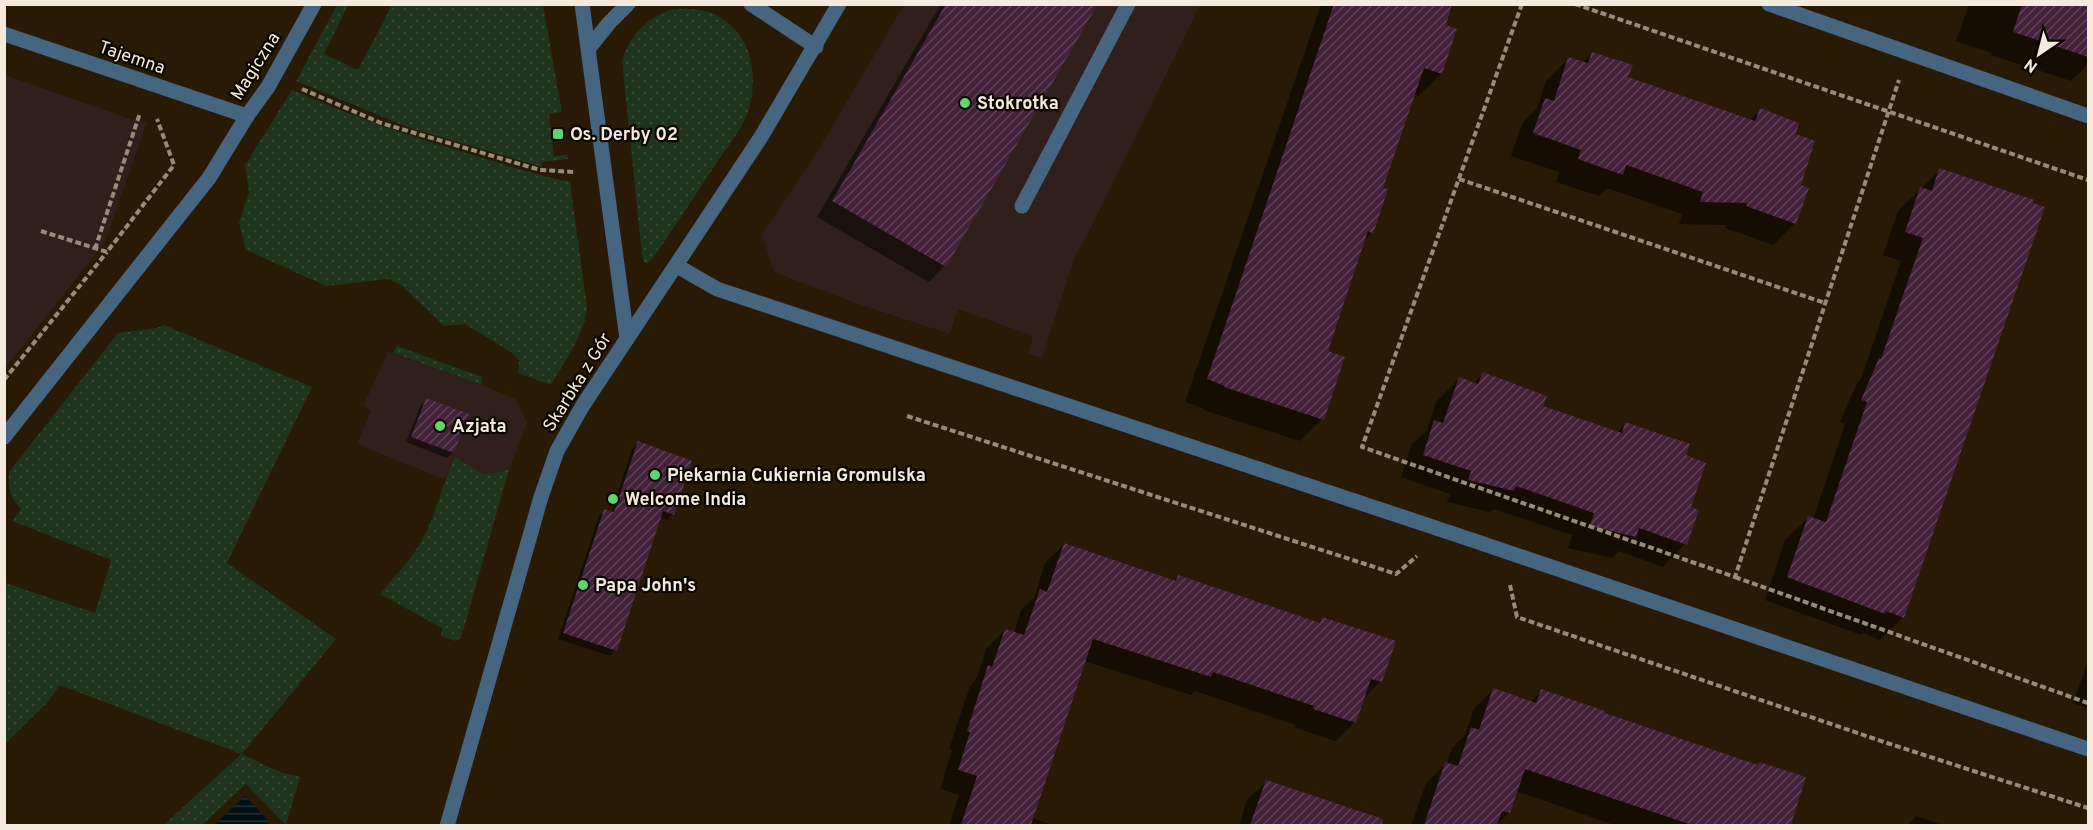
<svg xmlns="http://www.w3.org/2000/svg" width="2093" height="830" font-family="Overpass,sans-serif">
	<style>
		.commercial { fill: #311f1b }
		.grass { fill: url(#grass-dots) }
		.water { fill: url(#water-rules) }
		.shadow { fill: #0007 }
		.building { fill: url(#building-hatch) }
		.lines { fill: none; stroke-linecap: round; stroke-linejoin: round }
		.path { stroke: #978c7b; stroke-width: 4; stroke-dasharray: 6 3; stroke-linecap: butt }
		.service { stroke: #466580; stroke-width: 15 }
		.minor { stroke: #466580; stroke-width: 15 }
		.tertiary { stroke: #466580; stroke-width: 15 }
		.poi-dot { fill: #5ed56c; stroke: #0c0601; stroke-width: 2 }
		.labels { text-anchor: middle; stroke-width: 4.5; stroke-linejoin: round; paint-order: stroke }
		.street-label { font-size: 18px; fill: #f4eadd; stroke: #0c0601 }
		.poi-label { font-size: 18px; font-weight: bold; fill: #f4eadd; stroke: #0c0601; text-anchor: start }
	</style>
	<defs>
		<pattern id="grass-dots" width="8" height="8" patternUnits="userSpaceOnUse" patternTransform="scale(1.5)"><rect width="8" height="8" fill="#1e341d"/><path d="M2 2h.1M6 6h.1" fill="none" stroke="#344833" stroke-width="1.8" stroke-linecap="round"/></pattern>
		<pattern id="water-rules" width="6" height="5" patternUnits="userSpaceOnUse" patternTransform="scale(1.5)"><rect width="6" height="5" fill="#000f12"/><path d="M0 2.5h6" fill="none" stroke="#263234"/></pattern>
		<pattern id="building-hatch" width="6" height="6" patternUnits="userSpaceOnUse" patternTransform="scale(1.5)"><rect width="6" height="6" fill="#44213b"/><path d="M-1 1l2-2M0 6l6-6M5 7l2-2" fill="none" stroke="#604157"/></pattern>
	</defs>
	<rect width="100%" height="100%" fill="#281a04"/>
	<path class="commercial" d="M904,5H1200L1084,242L1075,256L1042,358L1028,353L1033,336L958,309L950,334L855,303L774,272L762,234L816,154Z
		M5,75L133,120L147,122L105,242L5,369Z
		M388,352L482,385L516,399L527,423L509,470L484,474L455,457L444,479L357,444L371,410L363,406Z"/>
	<path class="grass" d="M337,5H348L324,54L358,70L392,5H543L562,112L549,114L554,156L567,155L568,159L542,162V167L407,127L296,81Z
		M673,9C702,8 718,10 738,33C755,54 756,88 748,112C741,130 728,146 717,162C697,193 677,223 656,254L647,264L644,261L642,255L622,61C630,34 647,18 673,9Z
		M292,90C351,116 411,137 473,155C505,165 537,175 570,182L587,307C585,335 564,361 551,385L518,373L519,361L512,353L465,324L444,326L401,285L388,279L326,286L246,250L239,223L249,192L245,165Z
		M164,325L312,387L227,563L336,639L242,754L280,772L300,777L286,825L246,784L202,825H164L241,754L60,685L47,703L5,744V583L95,613L111,560L12,521L21,509C10,497 8,489 9,472L118,333L157,328Z
		M397,346L482,377V385L393,353Z
		M455,457L484,474L509,470L461,638L456,641L441,636L442,628L380,594C392,579 407,564 418,547C435,520 441,486 455,457Z"/>
	<path class="water" d="M245,796L270,822L267,825H214Z"/>
	<path class="shadow" d="M941,4H1096L944,266L929,282L817,217Z
		M1321,4H1450L1444,26L1441,74L1418,96L1413,94L1381,189L1372,233L1362,242L1326,352L1322,419L1300,441L1203,410V408L1185,402Z
		M1969,4H2088V64L2071,81L1991,55L1992,53L1956,41Z
		M1592,53L1626,78L1750,120L1760,110L1794,135L1799,186L1795,223L1773,245L1725,228L1726,225L1679,224L1682,214L1607,188L1599,196L1556,182L1559,172L1511,156L1523,122L1537,108L1546,81L1569,58L1582,63Z
		M1940,170L1903,617L1880,640L1863,633L1861,635L1765,600L1785,540L1808,518L1813,519L1845,424L1840,422L1857,383L1861,379L1901,261L1883,255L1898,211Z
		M1483,374L1541,407L1617,433L1625,424L1684,456L1689,508L1685,544L1663,567L1619,551L1612,558L1568,548L1572,535L1494,509L1490,512L1447,502L1450,494L1401,477L1412,444L1427,430L1436,402L1459,379L1473,384Z
		M427,399L453,452L447,458L406,442L421,405Z
		M638,443L673,514L667,520L660,517L615,650L610,656L558,639L599,516L605,510L612,512L632,449Z
		M1064,544L1173,582L1178,577L1318,623L1322,618L1381,681L1362,700L1355,722L1336,741L1295,728L1296,725L1195,691L1191,695L1084,661L1032,818L1055,826H949L959,795L940,789L952,750L949,749L970,686L976,680L986,649L1005,630L1014,633L1021,610L1034,598L1045,563Z
		M2088,661V709L2073,703Z
		M1493,690L1530,703L1541,691L1758,766L1804,778L1789,826H1617L1516,791L1509,813L1496,825L1411,826L1426,783L1445,764H1447L1452,748L1465,735L1474,709Z
		M1266,782L1339,806L1333,826H1239L1247,800Z
		M1916,816L1946,826H1907Z"/>
	<path class="building" d="M946,4H1098L946,267L832,201Z
		M1334,4H1452L1446,25L1457,29L1442,74L1424,68L1383,188L1388,189L1373,234L1368,231L1328,351L1345,357L1324,420L1224,387L1225,386L1207,379Z
		M2022,4H2088V57L2013,32Z
		M1592,52L1633,65L1628,77L1755,121L1760,108L1799,123L1796,134L1815,141L1801,185L1809,188L1796,224L1746,206L1747,203L1700,202L1703,192L1626,165L1623,175L1578,159L1581,150L1533,133L1545,98L1554,101L1568,57L1588,63Z
		M1939,168L2034,200L2033,203L2045,207L1904,618L1886,611L1885,614L1787,577L1808,516L1826,522L1867,402L1861,400L1879,358L1881,359L1923,238L1905,232L1920,187L1932,191Z
		M1483,372L1547,396L1543,406L1622,433L1625,422L1690,444L1686,455L1706,463L1691,507L1699,510L1687,545L1639,528L1636,537L1590,526L1594,513L1516,486L1514,491L1468,480L1471,471L1423,455L1434,420L1443,423L1459,377L1478,384Z
		M426,398L469,414L454,453L411,437Z
		M638,441L692,461L674,515L663,511L617,651L563,633L604,509L614,512Z
		M1064,543L1176,581L1178,575L1320,623L1322,617L1396,641L1382,682L1371,679L1356,723L1313,709L1314,706L1213,672L1211,677L1093,639L1031,825H961L977,776L958,770L970,732L967,731L988,665L992,667L1005,629L1024,635L1040,589L1047,592Z
		M1493,688L1536,703L1541,689L1605,711V713L1758,765L1759,762L1806,777L1791,825H1692L1525,769L1510,813L1502,811L1497,825H1424L1445,762L1458,766L1471,727L1479,730Z
		M1266,780L1383,819L1382,825H1250Z"/>
	<g class="lines">
		<path class="path" d="M1522,4L1362,447L1735,577L1899,80
			M1575,4L2088,180
			M302,89L381,123L540,170L575,172
			M1459,179L1825,303
			M41,231L107,252L174,165L157,119
			M95,249L140,113
			M4,380L107,252
			M907,416L1396,574L1417,556
			M1735,577L2088,703
			M1510,585L1517,617L1887,743L2088,808"/>
		<path class="service" d="M582,4L627,339
			M1769,4L2088,116
			M589,48L609,23L628,4
			M1022,206L1128,4
			M677,266L717,289L1472,540L2088,749
			M4,437L209,178L247,116"/>
		<path class="minor" d="M751,4L816,47
			M4,34L247,116L268,87L314,4"/>
		<path class="tertiary" d="M447,826L541,497L557,451L583,405L761,137L839,4"/>
	</g>
	<g class="poi-dot">
		<circle cx="965" cy="103" r="6"/>
		<rect x="552" y="128" width="12" height="12" rx="3"/>
		<circle cx="440" cy="426" r="6"/>
		<circle cx="655" cy="475" r="6"/>
		<circle cx="613" cy="499" r="6"/>
		<circle cx="583" cy="585" r="6"/>
	</g>
	<g class="labels">
		<g class="street-label">
			<text transform="translate(132 57) rotate(19)" y="6">Tajemna</text>
			<text transform="translate(255 66) rotate(-58)" y="6">Magiczna</text>
			<text transform="translate(577 382) rotate(-58)" y="6">Skarbka z Gór</text>
		</g>
		<g class="poi-label">
			<text x="977" y="109">Stokrotka</text>
			<text x="570" y="140">Os. Derby 02</text>
			<text x="452" y="432">Azjata</text>
			<text x="667" y="481">Piekarnia Cukiernia Gromulska</text>
			<text x="625" y="505">Welcome India</text>
			<text x="595" y="591">Papa John's</text>
		</g>
	</g>
	<rect width="2093" height="830" fill="none" stroke="#f4eadd" stroke-width="12"/>
	<g transform="translate(2039 54) rotate(215)" stroke="#0c0601" stroke-width="4.5" paint-order="stroke">
	<path d="M0-4.5L10 22L0 15L-10 22Z" fill="#f4eadd"/>
	<text y="-9" font-size="16" font-weight="bold" text-anchor="middle" fill="#f4eadd">N</text>
	</g>
</svg>
